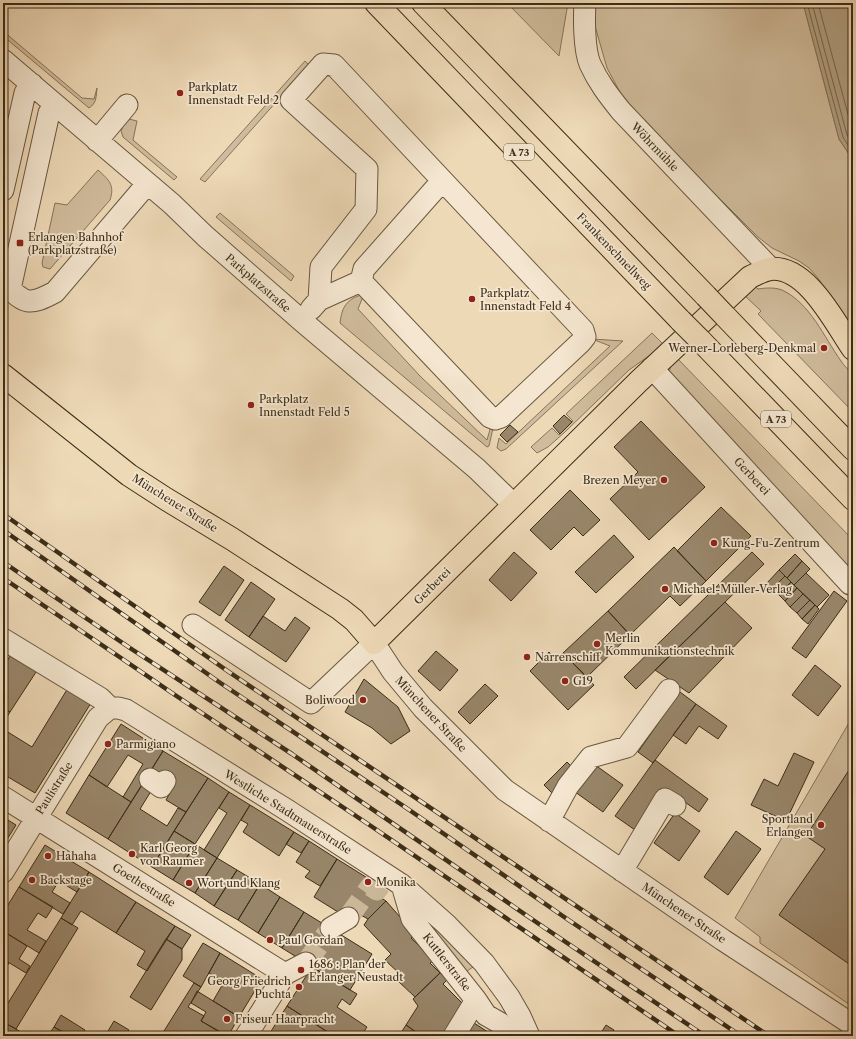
<svg xmlns="http://www.w3.org/2000/svg" width="856" height="1039" font-family="'Libre Caslon Text',serif">
	<style>
		.green { fill: #d0bc9c; stroke: #86745a }
		.water { fill: #b19f81; stroke: #827157 }
		.lines { fill: none; stroke-linecap: round; stroke-linejoin: round }
		.shore { stroke: #76664c; stroke-width: 1 }
		.building { fill: #99866a; stroke: #3c2d17 }
		.minor-tunnel { stroke: #cab797; stroke-width: 21; stroke-dasharray: 21 10; stroke-linecap: butt }
		.minor-casing { stroke: #68583f; stroke-width: 23 }
		.major-casing { stroke: #3c2d17; stroke-width: 24 }
		.highway-casing { stroke: #3c2d17; stroke-width: 24 }
		.minor { stroke: #f4e6d0; stroke-width: 21 }
		.major { stroke: #eed9b7; stroke-width: 22 }
		.highway { stroke: #eed9b7; stroke-width: 22 }
		.rail-casing { stroke: #3c2d17; stroke-width: 4.5 }
		.rail { stroke: #f4e6d0; stroke-width: 3; stroke-dasharray: 9; stroke-linecap: butt }
		.highway-bridge-casing { stroke: #3c2d17; stroke-width: 24; stroke-linecap: butt }
		.highway-bridge { stroke: #eed9b7; stroke-width: 22 }
		.poi-dot { fill: #8f2418; stroke: #f4e6d0; stroke-width: 1.5 }
		.labels { text-anchor: middle; stroke-width: 3.5; stroke-linejoin: round; paint-order: stroke }
		.shield { fill: #f4e6d0; stroke: #73644e; stroke-width: 1 }
		.shield-label { font-size: 10px; font-weight: bold; fill: #3c2d17 }
		.poi-label { font-size: 11px; fill: #3c2d17; stroke: #f4e6d0; text-anchor: start }
		.street-label { font-size: 11px; fill: #3c2d17; stroke: #f4e6d0 }
	</style>
	<rect width="100%" height="100%" fill="#eed9b7"/>
	<filter id="stains"><feTurbulence type="fractalNoise" baseFrequency=".005" numOctaves="4"/><feColorMatrix values="0 0 0 0 .2 0 0 0 0 .09 0 0 0 0 .02 0 0 0 .5 -.17"/></filter>
	<radialGradient id="worn" r=".72"><stop offset=".6" stop-color="#630" stop-opacity="0"/><stop offset="1" stop-color="#630" stop-opacity=".3"/></radialGradient>
	<path class="green" d="M507,3H568L559,56Z
		M594,3H803L839,139L853,160V333L818,278L809,268L799,261L772,248L758,237L628,107L607,68L595,26Z
		M3,31L82,98L94,99L97,88C96,96 97,103 89,108L3,36Z
		M305,61L309,65L205,182L200,179Z
		M129,119L137,121L133,140L177,177L174,180L123,137L121,131L124,124Z
		M98,170C109,180 115,185 110,200L50,269L43,267L42,263L55,203L67,205Z
		M220,213L294,276L291,281L216,217Z
		M753,285L758,289C765,288 774,287 782,290C810,303 824,337 841,361C844,366 849,370 853,375V412L758,314L761,311L743,294Z
		M364,294L358,309L420,376L487,440L491,426L493,428L489,446L487,447L340,323C342,306 347,299 364,294Z
		M652,333L664,345L629,370L565,432L548,447L537,453L531,447L552,428L559,435L573,421L566,414Z
		M592,339L623,341L506,449L501,451L497,448L499,438L506,444L610,346Z
		M677,358L853,540V573L669,375L670,368Z
		M853,716V1007L760,943V937L735,918Z
		M422,912L451,940L473,967L464,973L423,922Z"/>
	<path class="water" d="M803,3H853V160L839,139Z"/>
	<g class="lines">
		<path class="shore" d="M807,3L843,137L853,153
			M812,3L847,135L853,144
			M818,3L853,133"/>
	</g>
	<path class="building" d="M564,415L572,422L560,434L553,426Z
		M641,421L705,487L649,540L610,499L638,472L614,447Z
		M510,425L518,432L507,442L500,435Z
		M570,490L600,520L583,536L574,527L551,550L530,530Z
		M721,507L751,536L706,581L677,551Z
		M614,535L634,557L596,593L575,572Z
		M674,547L706,581L680,606L670,596L630,635L608,611Z
		M514,552L537,573L511,601L489,580Z
		M752,552L764,564L636,689L624,677Z
		M795,554L802,561L787,578L779,570Z
		M802,561L810,569L794,585L787,578Z
		M224,566L244,580L220,616L199,602Z
		M779,570L785,576L772,589L767,583Z
		M806,573L829,595L817,607L794,585Z
		M785,576L791,582L779,595L772,589Z
		M251,582L275,599L249,637L225,620Z
		M791,582L797,588L785,601L779,595Z
		M797,588L803,594L790,607L785,601Z
		M834,591L847,601L806,658L792,648Z
		M803,594L810,600L797,613L790,607Z
		M810,600L815,605L802,619L797,613Z
		M725,602L752,628L689,693L655,670Z
		M815,605L819,609L808,624L802,619Z
		M608,611L630,635L587,677L563,653Z
		M263,616L285,631L295,617L310,628L286,662L249,637Z
		M436,651L458,670L440,691L418,671Z
		M549,652L556,660L563,653L594,685L568,710L530,671Z
		M12,653L38,669L10,712L3,708V700L7,693L3,690V667Z
		M815,665L841,686L818,716L792,695Z
		M364,679L398,707L410,731L391,744L372,728L345,712Z
		M485,684L498,696L470,724L458,712Z
		M68,688L91,703L35,793L3,774V729L32,747Z
		M680,692L696,704L653,763L638,752Z
		M696,704L727,726L718,739L699,726L686,744L673,735Z
		M3,708L10,712L3,724Z
		M121,724L163,751L131,802L123,797L143,764L128,755L107,787L89,775Z
		M163,751L208,778L186,812L166,800L174,786L150,772Z
		M794,753L814,762L786,821L751,805L764,779L778,786Z
		M655,760L708,799L699,812L665,788L635,830L615,816Z
		M567,762L575,770L552,793L544,785Z
		M591,762L623,785L603,812L571,789Z
		M853,764V958L849,964L779,915L825,849L806,836Z
		M89,775L131,802L108,839L66,813Z
		M208,778L229,792L195,844L174,831Z
		M144,782L153,788L140,809L167,826L178,808L186,812L152,867L108,839Z
		M229,792L250,805L217,858L204,850L227,813L219,808Z
		M250,805L294,832L279,856L243,832L248,824L241,820Z
		M675,813L700,831L679,861L654,843Z
		M3,817L16,825L3,846Z
		M174,831L195,844L173,880L152,867Z
		M736,831L761,849L728,895L704,877Z
		M294,832L309,841L301,853L286,844Z
		M309,841L337,859L320,886L305,877L310,871L296,862Z
		M195,844L217,858L195,893L173,880Z
		M45,845L89,872L77,892L59,881L52,892L70,903L63,914L19,887Z
		M217,858L237,870L214,906L195,893Z
		M337,859L377,884L372,892L386,901L368,919L359,914L354,922L314,897Z
		M237,870L260,884L238,920L214,906Z
		M89,872L136,902L116,933L81,911L72,925L61,918Z
		M260,884L280,897L258,933L238,920Z
		M19,887L53,907L46,918L38,913L27,930L46,941L39,953L3,931V913Z
		M280,897L304,912L282,948L258,933Z
		M386,901L415,934L411,938L434,960L430,963L440,973L415,997L398,981L402,976L385,960L391,954L364,925L368,919Z
		M136,902L175,926L147,971L137,965L145,951L116,933Z
		M304,912L372,954L350,990L282,948Z
		M61,918L78,928L16,1029L3,1022V1011Z
		M175,926L191,935L182,949L166,939Z
		M3,931L27,946L19,959L30,966L26,973L3,959Z
		M166,939L182,949V960L151,1010L130,997Z
		M203,943L220,953L201,987L183,976Z
		M220,953L262,979L239,1017L213,1001L224,982L209,973Z
		M3,959L9,963L3,973Z
		M312,967L357,994L350,1005L342,999L337,1007L367,1027L361,1036H334L287,1006Z
		M440,973L447,980L443,984L465,1006L445,1036H422L406,1025L418,1006L413,999Z
		M194,983L201,987L188,1007L204,1016L201,1021L226,1036H167L164,1031Z
		M197,991L239,1017L228,1036L201,1021L206,1012L191,1003Z
		M287,1006L326,1031L334,1036H268Z
		M61,1015L85,1030L81,1036H69L54,1027Z
		M114,1021L129,1030L125,1036H105Z
		M471,1021L494,1036H461Z
		M3,1022L16,1029L27,1036H3Z
		M406,1025L414,1031L422,1036H399Z
		M606,1025L614,1030L610,1036H599Z
		M54,1027L65,1033L69,1036H48Z"/>
	<g class="lines">
		<path class="minor-tunnel" d="M348,918L371,886L377,890L387,875
			M306,963L331,928"/>
		<g class="minor-casing">
			<path id="minor" d="M585,3C584,18 584,50 590,64C598,82 609,96 621,111L771,269
				M3,60L172,204L205,236L302,321L477,469L514,505
				M97,141L127,105
				M3,190L25,93L32,84
				M3,283C25,303 27,307 55,292L147,184
				M10,289L49,113L55,105
				M319,300L321,267L366,209L367,169L291,100L323,64L334,65L583,330L585,337L581,342L501,417L495,419L490,417L361,281
				M311,309L319,300L361,281L364,269L442,181
				M652,368L850,584
				M193,625L311,703L374,643L393,672L423,708L505,790L723,940L853,1025
				M3,639L100,698L110,708H118L126,710L287,810L402,885L446,924L484,963L509,997L520,1016L529,1036
				M150,779L161,787L165,781
				M3,797L285,974
				M549,821L568,786L591,757L627,747L669,690
				M622,871L665,799L675,805
				M3,872L98,718L110,708
				M402,885L412,919L476,1000L454,1036
				M331,928L348,918
				M285,974L306,963
				M476,1000L486,1015L500,1023L508,1036
				M246,1036L285,974"/>
		</g>
		<g class="major-casing">
			<path id="major" d="M3,375L129,475L166,499L232,539L340,609L354,620L374,643L639,381L750,277C757,274 763,270 770,269C807,265 835,323 853,349"/>
		</g>
		<g class="highway-casing">
			<path id="highway" d="M376,3L681,321
				M423,3L706,296
				M725,316L853,449
				M700,340L853,499"/>
		</g>
		<use href="#minor" class="minor"/>
		<use href="#major" class="major"/>
		<use href="#highway" class="highway"/>
		<g class="rail-casing">
			<path id="rail" d="M3,514L229,672L769,1036
				M3,530L219,682L405,807L570,921L741,1036
				M3,562L133,650L292,754L539,924L705,1036
				M3,578L121,658L175,695L371,826L679,1036"/>
		</g>
		<use href="#rail" class="rail"/>
		<g class="highway-bridge-casing">
			<path id="highway-bridge" d="M706,296L725,316
				M681,321L700,340"/>
		</g>
		<use href="#highway-bridge" class="highway-bridge"/>
	</g>
	<g class="poi-dot">
		<circle cx="180" cy="93" r="4"/>
		<rect x="16" y="239" width="8" height="8" rx="2"/>
		<circle cx="472" cy="299" r="4"/>
		<circle cx="824" cy="348" r="4"/>
		<circle cx="251" cy="405" r="4"/>
		<circle cx="664" cy="480" r="4"/>
		<circle cx="714" cy="543" r="4"/>
		<circle cx="665" cy="589" r="4"/>
		<circle cx="597" cy="644" r="4"/>
		<circle cx="527" cy="657" r="4"/>
		<circle cx="565" cy="681" r="4"/>
		<circle cx="363" cy="700" r="4"/>
		<circle cx="108" cy="744" r="4"/>
		<circle cx="821" cy="825" r="4"/>
		<circle cx="132" cy="854" r="4"/>
		<circle cx="48" cy="856" r="4"/>
		<circle cx="32" cy="880" r="4"/>
		<circle cx="368" cy="882" r="4"/>
		<circle cx="189" cy="883" r="4"/>
		<circle cx="270" cy="940" r="4"/>
		<circle cx="301" cy="970" r="4"/>
		<circle cx="299" cy="987" r="4"/>
		<circle cx="227" cy="1019" r="4"/>
	</g>
	<g class="labels">
		<g class="shield">
			<rect x="504" y="144" width="30" height="16" rx="3"/>
			<rect x="761" y="411" width="30" height="16" rx="3"/>
		</g>
		<g class="shield-label">
			<text x="519" y="156">A 73</text>
			<text x="776" y="423">A 73</text>
		</g>
		<g class="poi-label">
			<text x="188" y="91">Parkplatz<tspan x="188" dy="13">Innenstadt Feld 2</tspan></text>
			<text x="28" y="241">Erlangen Bahnhof<tspan x="28" dy="13">(Parkplatzstraße)</tspan></text>
			<text x="480" y="297">Parkplatz<tspan x="480" dy="13">Innenstadt Feld 4</tspan></text>
			<text x="816" y="352" text-anchor="end">Werner-Lorleberg-Denkmal</text>
			<text x="259" y="403">Parkplatz<tspan x="259" dy="13">Innenstadt Feld 5</tspan></text>
			<text x="656" y="484" text-anchor="end">Brezen Meyer</text>
			<text x="722" y="547">Kung-Fu-Zentrum</text>
			<text x="673" y="593">Michael-Müller-Verlag</text>
			<text x="605" y="642">Merlin<tspan x="605" dy="13">Kommunikationstechnik</tspan></text>
			<text x="535" y="661">Narrenschiff</text>
			<text x="573" y="685">G19</text>
			<text x="355" y="704" text-anchor="end">Boliwood</text>
			<text x="116" y="748">Parmigiano</text>
			<text x="813" y="823" text-anchor="end">Sportland<tspan x="813" dy="13">Erlangen</tspan></text>
			<text x="140" y="852">Karl Georg<tspan x="140" dy="13">von Raumer</tspan></text>
			<text x="56" y="860">Hahaha</text>
			<text x="40" y="884">Backstage</text>
			<text x="376" y="886">Monika</text>
			<text x="197" y="887">Wort und Klang</text>
			<text x="278" y="944">Paul Gordan</text>
			<text x="309" y="968">1686 : Plan der<tspan x="309" dy="13">Erlanger Neustadt</tspan></text>
			<text x="291" y="985" text-anchor="end">Georg Friedrich<tspan x="291" dy="13">Puchta</tspan></text>
			<text x="235" y="1023">Friseur Haarpracht</text>
		</g>
		<g class="street-label">
			<text transform="translate(655 147) rotate(46)" y="4">Wöhrmühle</text>
			<text transform="translate(614 251) rotate(46)" y="4">Frankenschnellweg</text>
			<text transform="translate(258 283) rotate(41)" y="4">Parkplatzstraße</text>
			<text transform="translate(752 476) rotate(47)" y="4">Gerberei</text>
			<text transform="translate(175 503) rotate(32)" y="4">Münchener Straße</text>
			<text transform="translate(432 586) rotate(-45)" y="4">Gerberei</text>
			<text transform="translate(431 714) rotate(47)" y="4">Münchener Straße</text>
			<text transform="translate(54 788) rotate(-58)" y="4">Paulistraße</text>
			<text transform="translate(288 812) rotate(32)" y="4">Westliche Stadtmauerstraße</text>
			<text transform="translate(144 885) rotate(32)" y="4">Goethestraße</text>
			<text transform="translate(684 913) rotate(34)" y="4">Münchener Straße</text>
			<text transform="translate(447 962) rotate(52)" y="4">Kuttlerstraße</text>
		</g>
	</g>
	<rect width="856" height="1039" fill="none" stroke="#eed9b7" stroke-width="16"/>
	<rect x="4" y="4" width="848" height="1031" fill="none" stroke="#3c2d17" stroke-width="2"/>
	<rect x="8" y="8" width="840" height="1023" fill="none" stroke="#3c2d17"/>
	<rect width="100%" height="100%" filter="url(#stains)"/>
	<rect width="100%" height="100%" fill="url(#worn)"/>
</svg>
